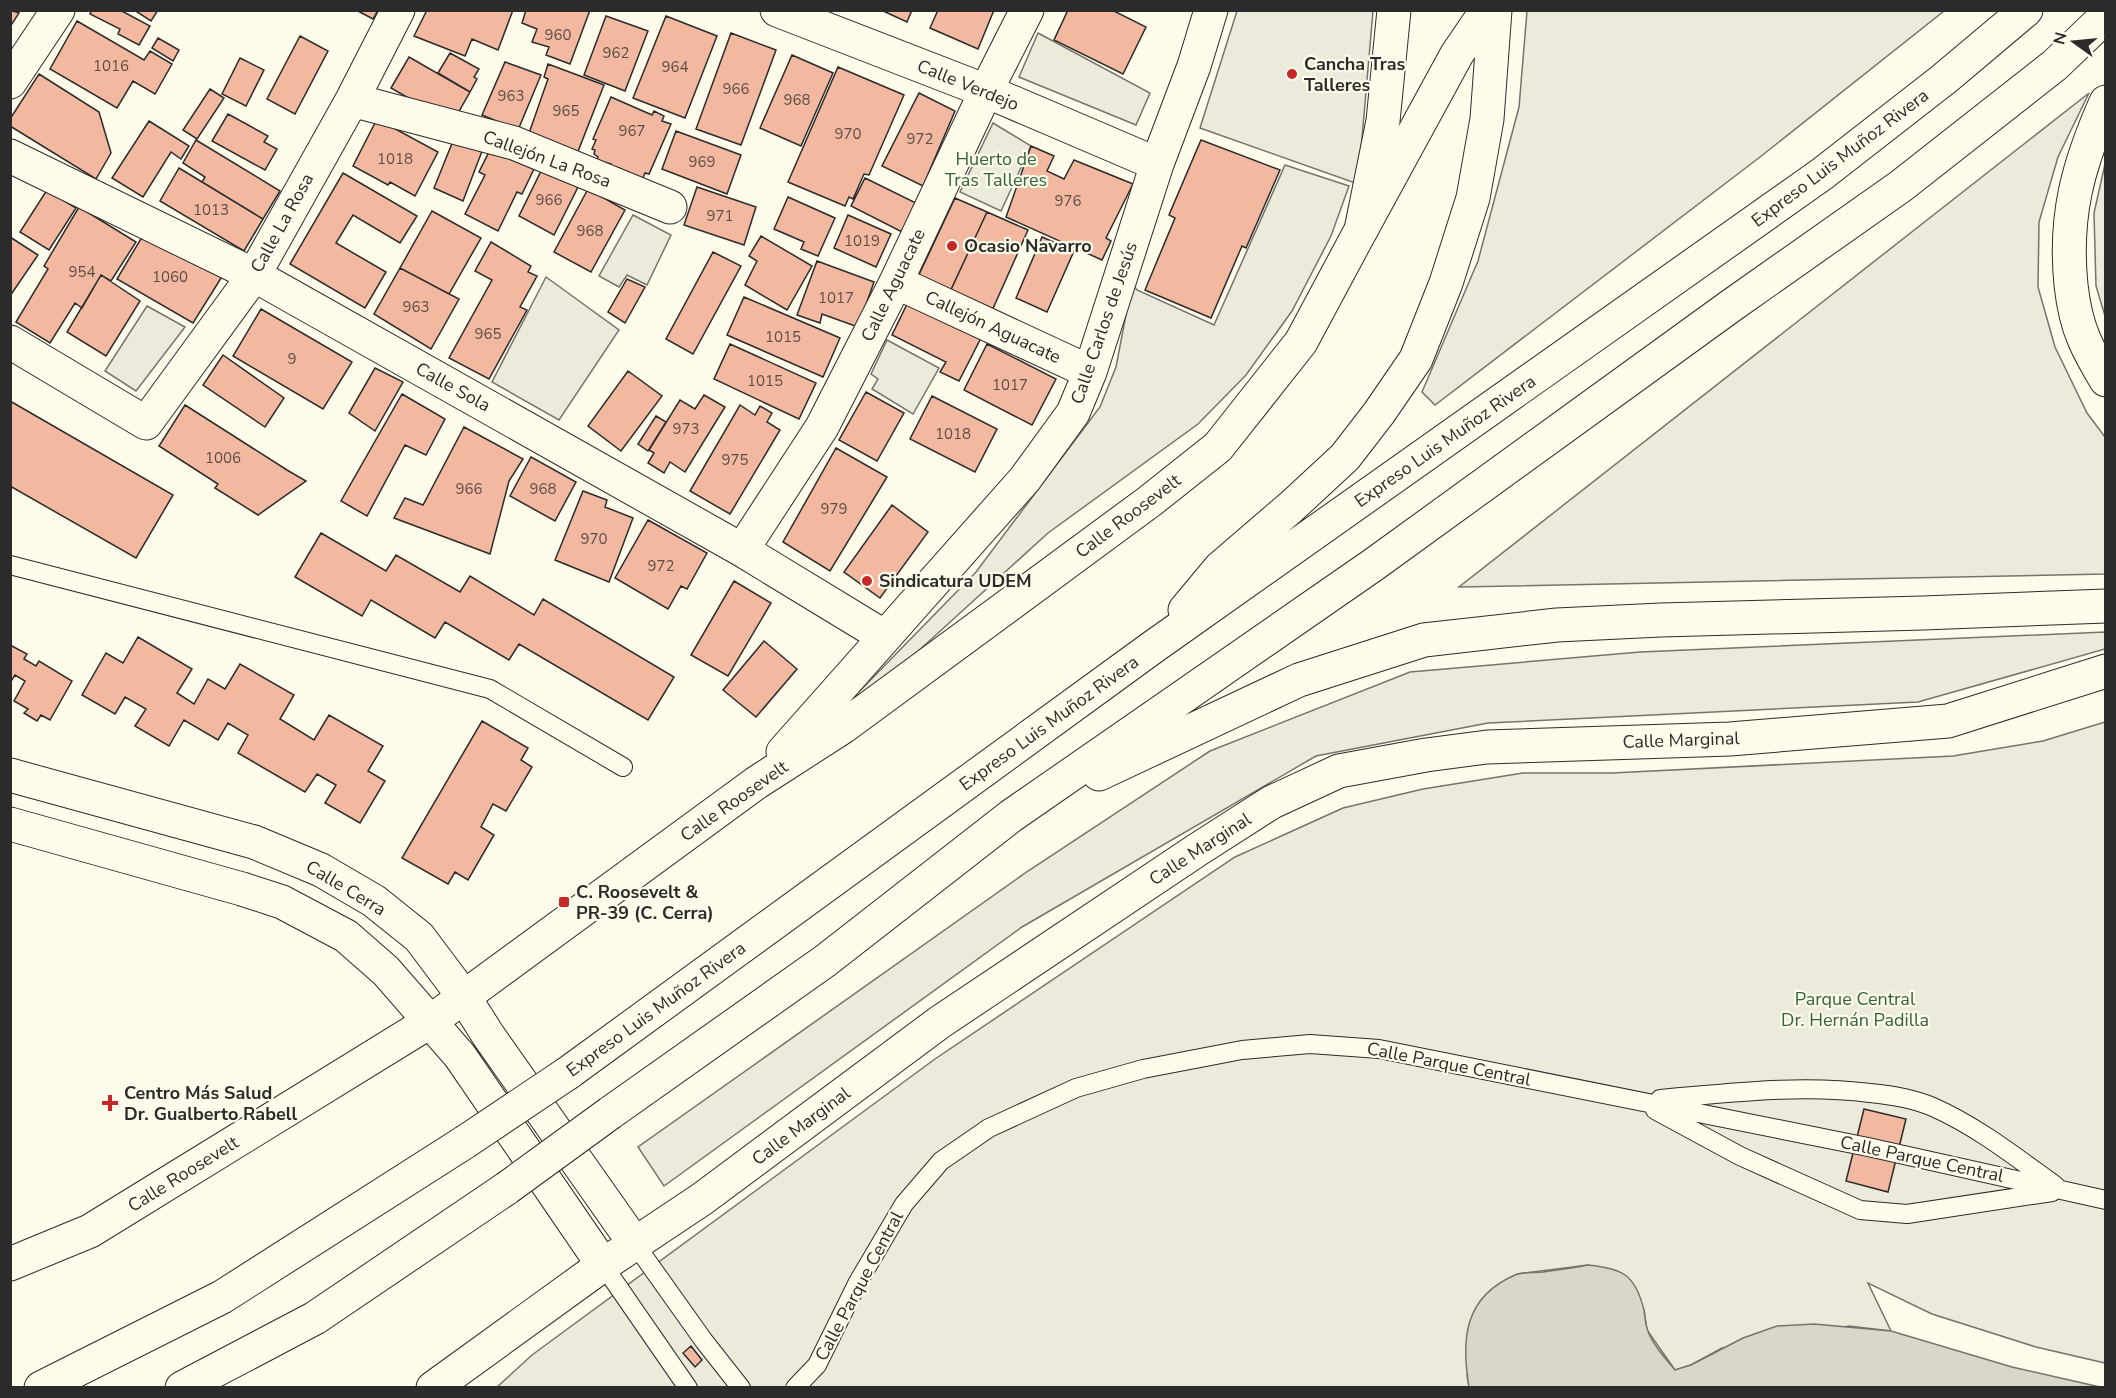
<svg xmlns="http://www.w3.org/2000/svg" width="2116" height="1398" font-family="'Nunito Sans',sans-serif">
	<style>
		.green { fill: #ecebdb; stroke: #74746e; stroke-width: 1.5 }
		.water { fill: #d8d7c9; stroke: #74746e; stroke-width: 1.5 }
		.building { fill: #f2b8a0; stroke: #2b2b2b; stroke-width: 1.5 }
		.lines { fill: none; stroke-linecap: round; stroke-linejoin: round }
		.lane-casing { stroke: #2b2b2b; stroke-width: 20 }
		.street-casing { stroke: #2b2b2b; stroke-width: 35 }
		.secondary-casing { stroke: #2b2b2b; stroke-width: 35 }
		.highway-casing { stroke: #2b2b2b; stroke-width: 35 }
		.lane { stroke: #fdfbea; stroke-width: 18 }
		.street { stroke: #fdfbea; stroke-width: 33 }
		.secondary { stroke: #fdfbea; stroke-width: 33 }
		.highway { stroke: #fdfbea; stroke-width: 33 }
		.highway-bridge-casing { stroke: #2b2b2b; stroke-width: 35; stroke-linecap: butt }
		.highway-bridge { stroke: #fdfbea; stroke-width: 33 }
		.poi-dot { fill: #c62828; stroke: #fdfbea; stroke-width: 2 }
		.labels { text-anchor: middle; stroke-width: 4.5; stroke-linejoin: round; paint-order: stroke }
		.number-label { font-size: 15px; fill: #5d4e48 }
		.poi-label { font-size: 18px; font-weight: bold; fill: #2b2b2b; stroke: #fdfbea; text-anchor: start }
		.street-label { font-size: 18px; fill: #2b2b2b; stroke: #fdfbea }
		.park-label { font-size: 18px; fill: #34623c; stroke: #fdfbea }
	</style>
	<rect width="100%" height="100%" fill="#fdfbea"/>
	<path class="green" d="M1237,11H1373L1358,184L1200,128Z
		M1527,11V10L1944,11L1760,157L1435,405L1422,392L1478,261L1519,107Z
		M1038,33L1150,93L1136,125L1019,77Z
		M2089,93L2058,157L2039,222L2038,287L2055,347L2087,413L2105,437V574L1459,587Z
		M993,123L1031,146L1001,211L960,192Z
		M2105,164V316L2096,286L2094,213Z
		M1285,165L1349,186L1331,236L1292,311L1246,375L1198,424L1048,533L904,664L849,702L976,572L1100,407L1116,367L1132,283L1137,290L1214,325Z
		M633,215L671,235L647,285L627,275L619,287L599,276Z
		M546,277L619,330L559,420L492,382Z
		M147,306L185,327L136,391L105,371Z
		M887,340L939,368L913,414L872,389L878,379L871,374Z
		M2105,632V649L1918,702L1488,723L1316,756L1022,927L664,1186L638,1147L1028,871L1210,751L1410,672L1640,652Z
		M2105,722V1363L2036,1347L1932,1314L1868,1283L1891,1331L1849,1326L1722,1348L1691,1365L1675,1370L1647,1330L1644,1310L1588,1265L1517,1274L1467,1375L1469,1387L496,1388L532,1355L935,1059L1235,857L1343,808L1423,789L1523,773H1612L1953,756L2043,741Z"/>
	<path class="water" d="M1588,1265C1623,1269 1635,1274 1644,1310C1645,1316 1645,1322 1647,1328C1651,1343 1666,1359 1675,1370L1691,1365L1743,1338L1777,1326L1814,1324L1891,1331L2012,1367L2100,1387H1469C1461,1339 1464,1297 1515,1275C1523,1272 1534,1273 1543,1272C1558,1270 1573,1268 1588,1265Z"/>
	<path class="building" d="M10,10L19,13L10,27Z
		M92,10H120L150,26L139,45L118,34L120,29L90,14Z
		M134,10H158L151,21Z
		M356,10H378L373,19Z
		M427,10H513L498,50L472,39L465,56L414,36Z
		M526,10H590L570,64L546,55L549,47L532,42L537,29L522,23Z
		M881,10H912L907,22Z
		M938,10H994L978,49L930,28Z
		M1068,10H1112L1146,27L1123,74L1054,40Z
		M606,16L648,31L625,91L584,75Z
		M666,16L717,36L685,118L633,98Z
		M77,21L144,60L150,51L172,64L155,94L133,81L117,108L50,69Z
		M731,33L776,50L741,145L696,129Z
		M300,36L328,51L295,114L267,99Z
		M158,38L179,50L173,61L152,48Z
		M450,53L479,69L474,77L477,79L470,92L438,73Z
		M792,55L833,73L801,146L760,128Z
		M409,57L470,92L454,120L438,115L391,88Z
		M240,58L264,70L246,106L222,94Z
		M505,62L541,75L518,130L482,115Z
		M548,64L604,85L577,154L528,136L548,79L544,77Z
		M838,67L904,95L869,175L864,174L853,199L849,197L845,206L788,182Z
		M39,74L99,112L111,153L96,179L10,126V119Z
		M210,89L224,98L197,139L183,130Z
		M919,93L955,111L923,186L882,166Z
		M611,97L652,115L654,111L664,116L662,121L671,124L649,174L645,173L643,178L626,175L628,172L619,168V171L610,167L611,164L597,160L598,157L594,154L595,150L592,149L596,140L593,139Z
		M228,114L268,136L264,142L277,149L265,170L212,141Z
		M377,119L438,152L415,196L390,182L388,185L353,166Z
		M149,121L189,146L181,159L171,152L143,197L112,178Z
		M676,131L741,155L727,194L662,169Z
		M455,136L484,146L463,201L434,188Z
		M196,140L280,191L263,219L202,182L205,177L183,163Z
		M1201,140L1280,170L1246,248L1242,246L1211,318L1145,290L1175,218L1169,215Z
		M1031,146L1054,156L1047,171L1064,179L1074,160L1133,184L1106,238L1111,241L1102,260L1006,217Z
		M490,150L534,169L522,194L517,192L498,231L465,214L485,175L479,172Z
		M543,167L579,185L554,235L519,216Z
		M179,168L263,219L244,251L160,201Z
		M343,173L417,216L400,243L353,215L336,243L386,272L365,308L290,264Z
		M865,178L916,203L902,232L851,206Z
		M697,187L756,207L744,245L684,225Z
		M588,189L625,210L591,272L554,252Z
		M47,190L76,208L49,250L20,232Z
		M788,197L835,218L818,256L801,249L804,242L774,229Z
		M955,198L987,212L949,294L916,281Z
		M79,207L136,242L111,281L101,275L82,308L75,303L50,343L16,322L48,269L44,266Z
		M432,211L481,238L449,294L400,268Z
		M987,212L1028,230L991,313L949,294Z
		M848,215L891,234L876,267L834,248Z
		M145,232L223,275L193,323L117,279Z
		M761,236L812,266L787,310L745,285L757,261L749,256Z
		M10,237L38,255L10,296Z
		M1042,237L1074,251L1047,312L1016,298Z
		M491,242L531,266L528,272L537,276L520,307L527,310L489,379L449,358L492,280L475,271Z
		M713,252L741,266L693,354L666,339Z
		M817,261L874,282L858,327L822,314L820,323L797,315Z
		M400,268L459,299L431,349L374,314Z
		M101,275L140,301L106,356L67,332Z
		M627,279L645,287L625,323L608,312Z
		M744,297L840,338L823,377L727,335Z
		M910,298L983,334L959,381L940,372L946,362L892,335Z
		M261,309L352,362L323,409L233,356Z
		M730,344L816,383L799,419L714,379Z
		M987,344L1056,379L1032,425L964,390Z
		M223,355L284,398L265,427L203,385Z
		M375,368L403,382L375,431L349,413Z
		M628,371L662,396L621,451L588,426Z
		M866,392L904,413L877,461L839,440Z
		M402,394L445,419L426,455L405,445L367,516L341,501Z
		M704,395L725,407L685,472L670,462L664,473L648,463L654,453L649,450L680,400L695,409Z
		M932,396L997,429L975,472L910,439Z
		M10,401L173,495L136,558L10,486Z
		M185,405L287,470L306,481L258,515L215,488L218,484L159,446Z
		M740,405L755,415L760,406L772,413L767,422L780,430L730,514L690,491Z
		M656,416L666,422L648,451L638,444Z
		M464,427L523,459L509,481L490,554L394,518L405,498L423,505Z
		M836,448L887,477L830,571L783,542Z
		M531,457L576,482L555,521L510,496Z
		M583,491L607,500L605,507L633,518L609,582L555,560Z
		M892,505L928,532L880,598L844,572Z
		M648,520L707,553L687,589L681,586L668,609L615,578Z
		M321,533L386,571L396,555L460,592L470,576L534,615L543,599L674,677L648,720L519,644L509,660L445,622L435,638L371,600L362,616L295,577Z
		M734,581L771,603L728,676L691,655Z
		M138,637L192,669L177,693L194,704L208,679L225,689L240,664L294,695L280,719L314,740L329,715L383,746L368,771L385,781L360,823L325,803L336,785L317,774L305,792L238,753L248,735L228,723L218,740L184,720L169,746L135,726L146,709L125,697L115,714L82,695L106,653L123,663Z
		M764,641L797,669L756,717L723,690Z
		M10,645L27,654L24,659L36,666L39,661L72,681L50,720L41,715L37,721L24,713L28,709L14,701L25,681L15,675L10,683Z
		M482,721L528,748L521,760L532,767L506,811L493,804L481,827L494,835L468,880L455,872L448,884L402,858Z
		M1864,1109L1906,1119L1888,1192L1846,1181Z
		M691,1346L702,1360L695,1367L683,1353Z"/>
	<g class="lines">
		<g class="lane-casing">
			<path id="lane" d="M10,565L490,689L623,767
				M1660,1099C1730,1093 1800,1084 1870,1093C1891,1095 1914,1099 1933,1107C1978,1127 2017,1158 2056,1186
				M1655,1110L1740,1156L1860,1210L1907,1214L2052,1192
				M635,1244L704,1341L741,1388
				M603,1265L688,1388
				M795,1388L817,1365L858,1282L904,1204L941,1161L989,1128L1076,1088L1143,1069L1242,1050L1310,1044L1379,1049L1868,1147L2106,1200"/>
		</g>
		<g class="street-casing">
			<path id="street" d="M777,10L986,91L1157,164
				M10,82L58,10
				M352,100L514,143L670,207
				M10,156L254,275L742,550L885,637
				M896,282L1090,372
				M10,342L146,423L254,275L352,100L398,10
				M742,550L822,427L896,282L986,91L1027,10
				M783,752L1025,479L1073,413L1090,372L1157,164L1194,66L1211,10
				M10,1264L90,1231L431,1021L756,783L843,727L1150,501L1218,447L1301,342L1361,230L1383,121L1394,10
				M433,1388L603,1265L702,1199L940,1022L1197,850L1272,802L1339,771L1426,755L1487,747L1730,739L1948,721L2106,671"/>
		</g>
		<g class="secondary-casing">
			<path id="secondary" d="M10,775L254,842L321,870L374,901L419,937L464,997L488,1035L635,1244
				M10,824L242,889L282,902L346,936L386,971L460,1056L603,1265"/>
		</g>
		<g class="highway-casing">
			<path id="highway" d="M2106,102C2078,165 2064,216 2071,285C2073,303 2077,323 2084,339C2090,353 2098,367 2106,380
				M1361,230L1457,54L1487,10
				M1185,610L1220,568L1291,507L1345,457L1379,413L1416,359L1446,283L1473,198L1487,119L1495,10
				M1099,774L1299,680L1424,640L1557,625L1661,620L1923,613L2106,606
				M568,1073L1153,647L1822,174L1944,79L2026,10
				M610,1113L825,961L1011,816L1373,565L1732,305L1901,186L2055,65L2106,16
				M41,1388L222,1297L465,1142
				M182,1388L315,1318L507,1188"/>
		</g>
		<use href="#lane" class="lane"/>
		<use href="#street" class="street"/>
		<use href="#secondary" class="secondary"/>
		<use href="#highway" class="highway"/>
		<g class="highway-bridge-casing">
			<path id="highway-bridge" d="M465,1142L568,1073
				M507,1188L610,1113"/>
		</g>
		<use href="#highway-bridge" class="highway-bridge"/>
	</g>
	<g class="poi-dot">
		<circle cx="1292" cy="74" r="6"/>
		<circle cx="952" cy="246" r="6"/>
		<circle cx="867" cy="581" r="6"/>
		<rect x="558" y="896" width="12" height="12" rx="3"/>
		<path d="M107 1094h6v6h6v6h-6v6h-6v-6h-6v-6h6z"/>
	</g>
	<g class="labels">
		<g class="number-label">
			<text x="558" y="40">960</text>
			<text x="616" y="58">962</text>
			<text x="111" y="71">1016</text>
			<text x="675" y="72">964</text>
			<text x="736" y="94">966</text>
			<text x="511" y="101">963</text>
			<text x="797" y="105">968</text>
			<text x="566" y="116">965</text>
			<text x="632" y="136">967</text>
			<text x="848" y="139">970</text>
			<text x="920" y="144">972</text>
			<text x="395" y="164">1018</text>
			<text x="702" y="167">969</text>
			<text x="549" y="205">966</text>
			<text x="1068" y="206">976</text>
			<text x="211" y="215">1013</text>
			<text x="720" y="221">971</text>
			<text x="590" y="236">968</text>
			<text x="862" y="246">1019</text>
			<text x="82" y="277">954</text>
			<text x="170" y="282">1060</text>
			<text x="836" y="303">1017</text>
			<text x="416" y="312">963</text>
			<text x="488" y="339">965</text>
			<text x="783" y="342">1015</text>
			<text x="292" y="364">9</text>
			<text x="765" y="386">1015</text>
			<text x="1010" y="390">1017</text>
			<text x="686" y="434">973</text>
			<text x="953" y="439">1018</text>
			<text x="223" y="463">1006</text>
			<text x="735" y="465">975</text>
			<text x="469" y="494">966</text>
			<text x="543" y="494">968</text>
			<text x="834" y="514">979</text>
			<text x="594" y="544">970</text>
			<text x="661" y="571">972</text>
		</g>
		<g class="poi-label">
			<text x="1304" y="70">Cancha Tras<tspan x="1304" dy="21">Talleres</tspan></text>
			<text x="964" y="252">Ocasio Navarro</text>
			<text x="879" y="587">Sindicatura UDEM</text>
			<text x="576" y="898">C. Roosevelt &amp;<tspan x="576" dy="21">PR-39 (C. Cerra)</tspan></text>
			<text x="124" y="1099">Centro Más Salud<tspan x="124" dy="21">Dr. Gualberto Rabell</tspan></text>
		</g>
		<g class="street-label">
			<text transform="translate(968 85) rotate(22)" y="6">Calle Verdejo</text>
			<text transform="translate(1840 158) rotate(-37)" y="6">Expreso Luis Muñoz Rivera</text>
			<text transform="translate(547 159) rotate(20)" y="6">Callejón La Rosa</text>
			<text transform="translate(282 223) rotate(-61)" y="6">Calle La Rosa</text>
			<text transform="translate(893 285) rotate(-64)" y="6">Calle Aguacate</text>
			<text transform="translate(1104 323) rotate(-71)" y="6">Calle Carlos de Jesús</text>
			<text transform="translate(993 327) rotate(25)" y="6">Callejón Aguacate</text>
			<text transform="translate(453 387) rotate(29)" y="6">Calle Sola</text>
			<text transform="translate(1445 441) rotate(-35)" y="6">Expreso Luis Muñoz Rivera</text>
			<text transform="translate(1128 516) rotate(-37)" y="6">Calle Roosevelt</text>
			<text transform="translate(1049 723) rotate(-36)" y="6">Expreso Luis Muñoz Rivera</text>
			<text transform="translate(1681 740) rotate(-2)" y="6">Calle Marginal</text>
			<text transform="translate(734 801) rotate(-35)" y="6">Calle Roosevelt</text>
			<text transform="translate(1200 849) rotate(-33)" y="6">Calle Marginal</text>
			<text transform="translate(346 888) rotate(31)" y="6">Calle Cerra</text>
			<text transform="translate(656 1009) rotate(-36)" y="6">Expreso Luis Muñoz Rivera</text>
			<text transform="translate(1449 1064) rotate(11)" y="6">Calle Parque Central</text>
			<text transform="translate(801 1126) rotate(-37)" y="6">Calle Marginal</text>
			<text transform="translate(1922 1159) rotate(12)" y="6">Calle Parque Central</text>
			<text transform="translate(183 1174) rotate(-32)" y="6">Calle Roosevelt</text>
			<text transform="translate(859 1286) rotate(-62)" y="6">Calle Parque Central</text>
		</g>
		<g class="park-label">
			<text x="996" y="165">Huerto de<tspan x="996" dy="21">Tras Talleres</tspan></text>
			<text x="1855" y="1005">Parque Central<tspan x="1855" dy="21">Dr. Hernán Padilla</tspan></text>
		</g>
	</g>
	<rect width="2116" height="1398" fill="none" stroke="#2b2b2b" stroke-width="24"/>
	<g transform="translate(2074 42) rotate(285)" stroke="#fdfbea" stroke-width="4.5" paint-order="stroke">
	<path d="M0-4.5L10 22L0 15L-10 22Z" fill="#2b2b2b"/>
	<text y="-9" font-size="16" font-weight="bold" text-anchor="middle" fill="#2b2b2b">N</text>
	</g>
</svg>
